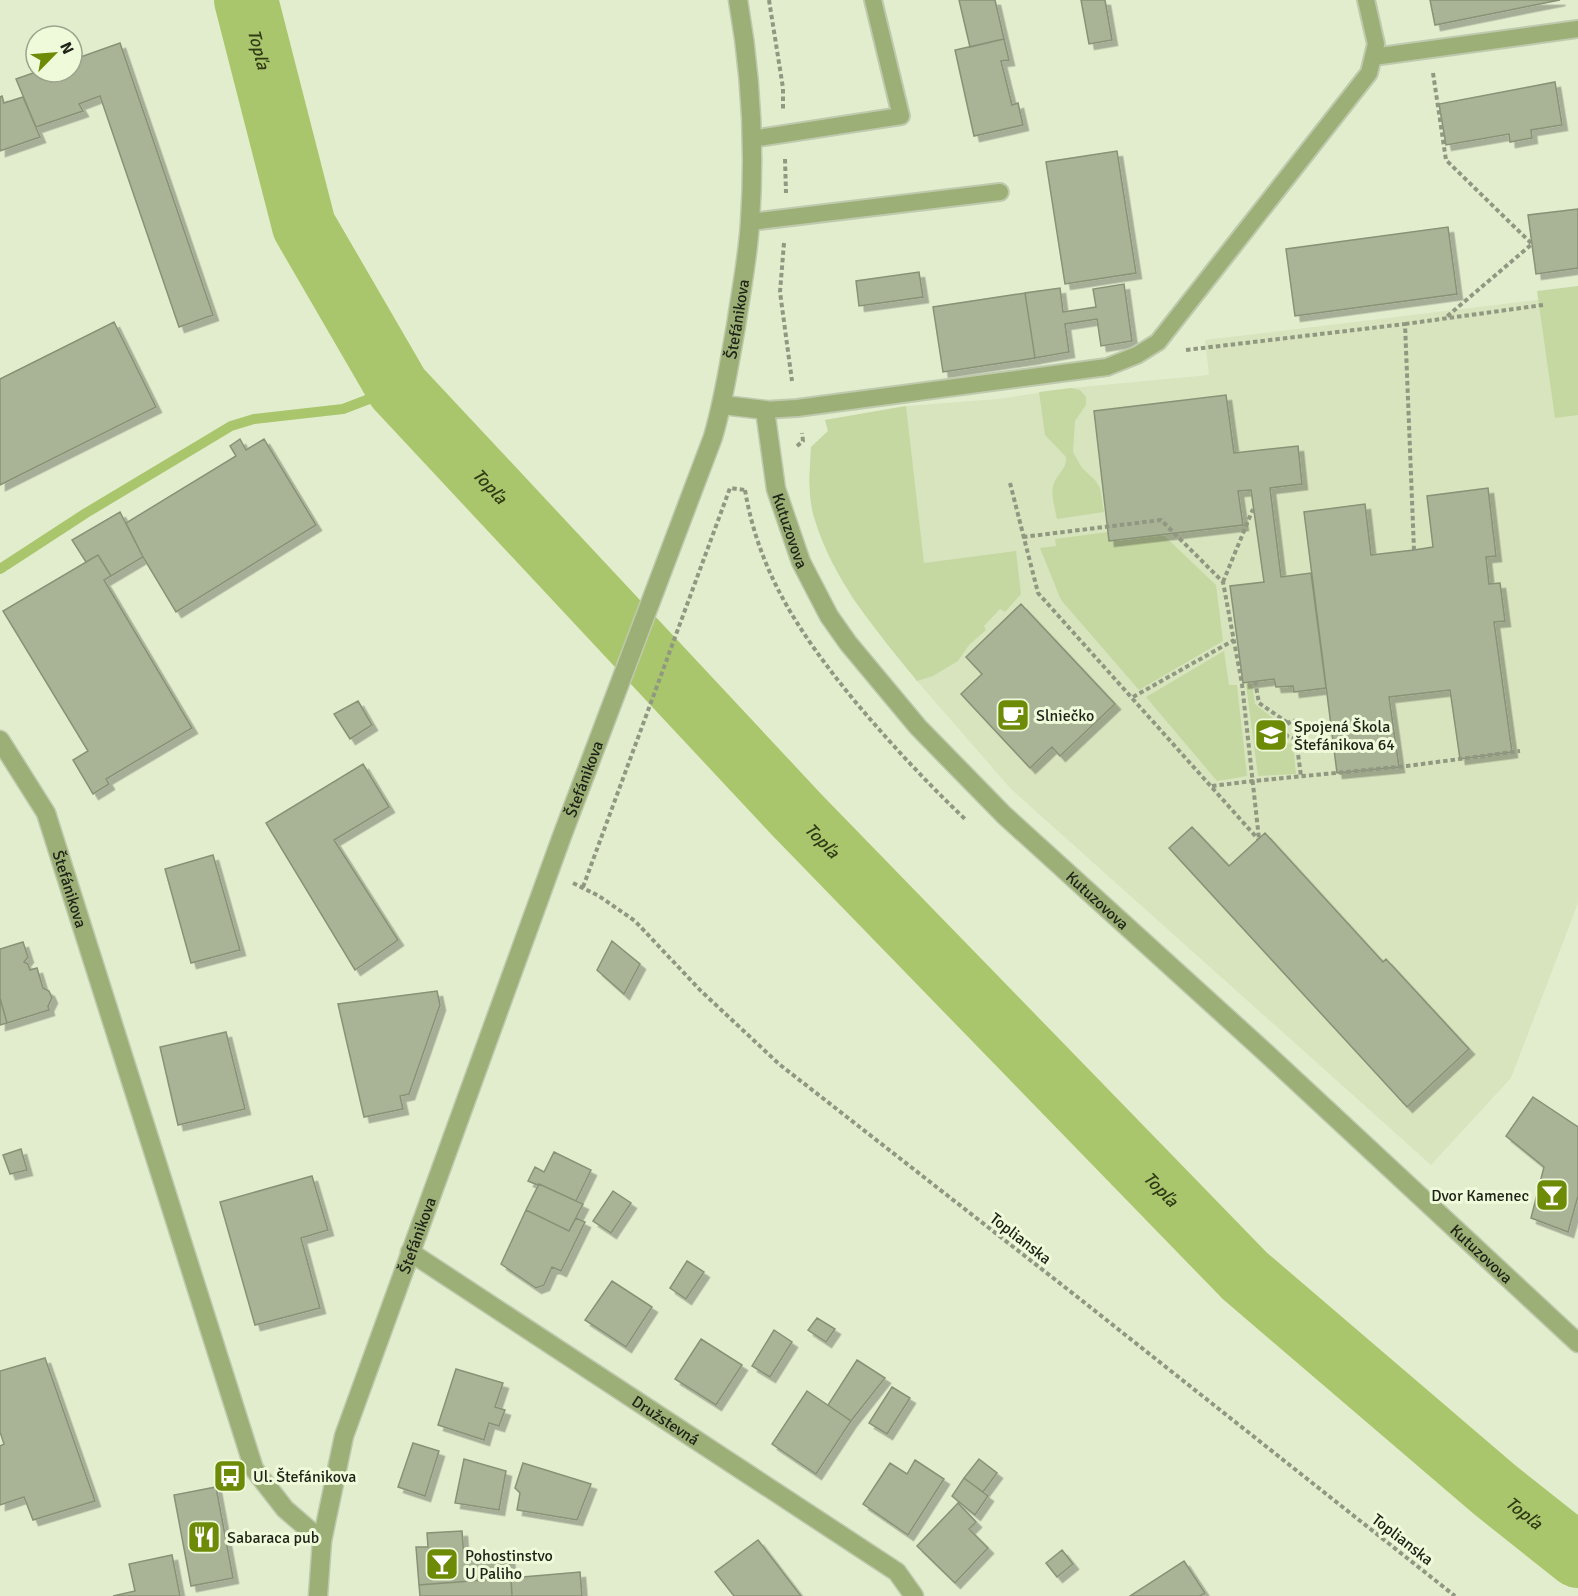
<svg xmlns="http://www.w3.org/2000/svg" width="1578" height="1596" font-family="Signika,sans-serif">
	<style>
		.built { fill: #d7e4be }
		.green { fill: #c6d8a2 }
		.lines { fill: none; stroke-linecap: round; stroke-linejoin: round }
		.stream { stroke: #aac66c; stroke-width: 10 }
		.river { stroke: #aac66c; stroke-width: 64 }
		.building { fill: #a9b396; stroke: #889276; stroke-width: 1.5; filter: url(#shadow) }
		.service-casing { stroke: #bfc9ad; stroke-width: 20 }
		.minor-casing { stroke: #bfc9ad; stroke-width: 21 }
		.tertiary-casing { stroke: #bfc9ad; stroke-width: 21 }
		.path { stroke: #909881; stroke-width: 4; stroke-dasharray: 4.5 3; stroke-linecap: butt }
		.service { stroke: #9caf76; stroke-width: 16 }
		.minor { stroke: #9caf76; stroke-width: 18 }
		.tertiary { stroke: #9caf76; stroke-width: 18 }
		.labels { text-anchor: middle; stroke-width: 6; stroke-linejoin: round; paint-order: stroke }
		.street-label { font-size: 16px; fill: #202418; stroke: #effadb }
		.poi-label { font-size: 16px; fill: #202418; stroke: #effadb; text-anchor: start }
		.water-label { font-size: 18px; font-style: italic; fill: #303b15; stroke: #effadb }
	</style>
	<defs>
		<filter id="shadow"><feDropShadow dx="5.5" dy="5.5" stdDeviation="0" flood-color="#0004"/></filter>
	</defs>
	<rect width="100%" height="100%" fill="#e2edce"/>
	<path class="built" d="M1578,295V903L1511,1078L1431,1165L1011,789L917,681L852,598L824,543L813,515L809,481L811,447L828,431L825,420L906,406L998,399L1071,388L1209,375L1205,340Z"/>
	<path class="green" d="M1578,286V415L1555,418L1537,291Z
		M1071,388L1080,390L1086,397V405L1075,421L1073,452L1082,468L1095,480L1100,488L1104,512L1057,519C1055,509 1050,492 1054,483C1058,473 1067,469 1066,457L1045,435L1039,392Z
		M906,406L924,563L1016,551L1021,594L1005,612L1000,609L984,626L986,630L969,645L958,661L933,676L917,681C877,631 832,580 814,517C807,494 810,470 811,447L828,431L825,420Z
		M1154,526L1216,585L1223,641L1139,690L1061,600L1040,548L1056,546L1055,539Z
		M1224,651L1229,685H1237L1247,776L1217,781L1146,697Z
		M1246,684H1252L1255,704L1280,724C1277,735 1281,743 1293,744L1296,774L1258,776Z"/>
	<g class="lines">
		<path class="stream" d="M0,569L86,513L231,426L254,419L343,409L398,388"/>
		<path class="river" id="s1" d="M246,0L304,226L398,388L797,815L1245,1276L1495,1490L1578,1556"/>
	</g>
	<path class="building" d="M959,0H995L1004,39L970,47Z
		M1081,0H1105L1112,40L1089,44Z
		M1430,0H1560L1435,25Z
		M1004,39L1009,60L1001,61L1012,105L1018,103L1023,125L974,136L955,50Z
		M120,43L213,315L179,327L100,96L79,104L83,111L36,127L16,79L36,72H72V60Z
		M1555,82L1562,125L1531,130L1532,138L1510,142L1509,134L1446,145L1439,104Z
		M2,96L4,103L23,97L40,137L0,151V97Z
		M1117,151L1136,273L1065,284L1046,162Z
		M1578,209V268L1536,274L1528,215Z
		M1448,227L1457,294L1295,316L1286,249Z
		M919,272L923,297L859,306L856,281Z
		M1124,284L1132,341L1101,346L1097,319L1065,324L1069,352L1035,358L1025,293L1060,288L1063,312L1096,307L1093,289Z
		M1025,293L1035,358L943,372L933,307Z
		M114,322L156,407L0,485V379Z
		M1226,395L1234,453L1298,446L1302,484L1270,488L1281,577L1311,573L1326,688L1294,692L1293,686L1276,687L1274,679L1243,683L1230,586L1264,582L1251,490L1238,491L1243,525L1109,541L1094,411Z
		M240,439L246,450L264,439L316,525L176,612L143,557L126,523L236,456L230,446Z
		M1488,488L1496,556L1486,557L1489,584L1500,583L1505,621L1494,622L1512,752L1460,759L1450,690L1389,697L1399,767L1337,773L1304,512L1365,504L1371,555L1414,550L1433,547L1427,496Z
		M120,512L143,557L111,576L98,555L86,562L72,540Z
		M98,555L111,576L104,580L192,728L106,779L109,784L93,794L73,760L88,751L3,611Z
		M1021,604L1115,704L1060,756L1052,747L1030,768L961,694L982,674L966,657Z
		M358,701L372,725L350,739L334,714Z
		M363,764L389,807L334,840L398,940L355,970L266,823Z
		M1192,827L1229,866L1265,833L1383,962L1386,959L1469,1049L1407,1107L1169,848Z
		M213,855L240,950L191,963L165,869Z
		M612,941L640,964L624,994L597,970Z
		M23,942L28,957L24,962L28,964L30,970L37,968L43,988L49,991L52,998L48,1006L49,1010L7,1023L0,998V949Z
		M437,991L440,1005L409,1094L400,1096L403,1109L364,1117L338,1004Z
		M0,998L7,1023L0,1025Z
		M226,1032L245,1109L178,1125L160,1047Z
		M1533,1097L1578,1127V1196L1568,1232L1531,1218L1544,1167L1506,1136Z
		M21,1149L27,1170L10,1174L3,1155Z
		M554,1152L591,1170L576,1201L539,1184L538,1185L528,1181L535,1167L544,1172Z
		M312,1176L328,1230L301,1238L320,1308L255,1325L220,1202Z
		M539,1184L583,1204L569,1231L526,1210Z
		M613,1191L631,1203L611,1233L593,1221Z
		M526,1210L569,1231L576,1218L585,1222L561,1271L552,1267L544,1285L536,1288L501,1264Z
		M687,1261L704,1272L686,1299L670,1288Z
		M612,1281L652,1307L626,1347L585,1320Z
		M817,1318L835,1329L826,1342L808,1330Z
		M774,1330L792,1342L770,1377L752,1366Z
		M701,1339L742,1365L716,1405L675,1379Z
		M45,1358L95,1501L33,1520L24,1497L0,1505V1446L4,1444L0,1432V1371Z
		M857,1360L885,1378L851,1421L828,1405Z
		M456,1369L503,1383L495,1407L505,1410L499,1426L489,1423L484,1440L438,1425Z
		M892,1387L910,1398L887,1434L869,1423Z
		M807,1391L851,1421L816,1474L772,1444Z
		M413,1443L439,1451L425,1496L398,1487Z
		M464,1459L506,1471L499,1510L455,1503Z
		M979,1459L997,1473L983,1492L964,1478Z
		M915,1460L944,1479L908,1535L863,1504L890,1463L907,1474Z
		M523,1463L591,1484L577,1520L517,1510L520,1493L515,1488Z
		M964,1478L988,1496L975,1515L952,1496Z
		M216,1487L233,1578L191,1586L174,1495Z
		M958,1503L976,1522L969,1529L988,1548L955,1583L917,1546Z
		M462,1531L464,1558L509,1555L511,1578L419,1585L416,1547H428L427,1533Z
		M758,1540L801,1596H734L715,1572Z
		M1062,1550L1073,1564L1057,1577L1046,1563Z
		M172,1555L180,1596H113L135,1591L129,1564Z
		M1184,1561L1205,1593L1200,1596H1130Z
		M580,1572L582,1596H512L511,1578Z
		M511,1578L512,1596H420L419,1585Z"/>
	<g class="lines">
		<g class="service-casing">
			<path id="service" d="M1373,57L1578,29
				M752,139L901,116L873,0
				M750,222L1000,192
				M765,410L797,408L1107,367L1137,355L1158,342L1369,73L1376,44L1366,0"/>
		</g>
		<g class="minor-casing">
			<g id="minor">
				<path id="s2" d="M723,405L765,410L776,489L801,562L829,616L848,643L918,727L1004,815L1266,1053L1578,1343"/>
				<path id="s3" d="M0,740L46,813L254,1469L285,1509L322,1541"/>
				<path id="s4" d="M410,1252L897,1572L914,1596"/>
			</g>
		</g>
		<g class="tertiary-casing">
			<g id="tertiary">
				<path id="s5" d="M318,1596L322,1541L344,1436L562,836L713,437C724,400 729,364 736,326C741,291 748,257 750,222C755,148 751,73 738,0"/>
			</g>
		</g>
		<path class="path" d="M769,0L783,88V109
			M1433,73L1446,160L1532,244L1444,319
			M785,159L786,193
			M784,243L780,292L792,381
			M1405,324L1543,305
			M1186,350L1405,324L1414,550
			M797,446L803,441L802,433
			M1010,483L1038,593L1258,839
			M745,490C759,574 801,635 853,699C889,742 926,782 966,820
			M1023,537L1161,520L1223,582L1242,684L1259,839
			M1223,582L1253,509
			M1255,681L1259,703L1288,723
			M1133,697L1234,640
			M1296,739L1287,736L1284,729C1289,720 1295,718 1303,725L1304,733L1296,739L1301,776
			M1212,786L1253,781L1407,766L1520,751
			M573,883L599,896L635,921L701,991L779,1064L1080,1299L1455,1596
			M583,887L730,488L745,490"/>
		<use href="#service" class="service"/>
		<use href="#minor" class="minor"/>
		<use href="#tertiary" class="tertiary"/>
	</g>
	<defs>
		<g id="cafe-square" transform="scale(1.725)"><rect x="-9" y="-9" width="18" height="18" rx="4" fill="#6e8b07" stroke="#effadb"/><path d="M-5.5-4.5H6V0H3Q3 3.5 0 3.5H-2.5Q-5.5 3.5-5.5 0ZM3-3.2v2h1.7v-2ZM-6 4.5H4V6H-6Z" fill="#fff"/></g>
		<g id="school-square" transform="scale(1.725)"><rect x="-9" y="-9" width="18" height="18" rx="4" fill="#6e8b07" stroke="#effadb"/><path d="M0-5L7-2L0 1L-7-2ZM-4 1L0 2.5L4 1V4Q0 6-4 4Z" fill="#fff"/></g>
		<g id="bar-square" transform="scale(1.725)"><rect x="-9" y="-9" width="18" height="18" rx="4" fill="#6e8b07" stroke="#effadb"/><path d="M-6-5H6L.8 .8V4.5H3.5V6h-7V4.5H-.8V.8Z" fill="#fff"/></g>
		<g id="bus-square" transform="scale(1.725)"><rect x="-9" y="-9" width="18" height="18" rx="4" fill="#6e8b07" stroke="#effadb"/><path d="M-5-6H5V4H4V6H2V4H-2V6H-4V4H-5ZM-3.5-4V0h7V-4ZM-3.5 1.2v1.5H-2V1.2ZM2 1.2v1.5H3.5V1.2Z" fill="#fff"/></g>
		<g id="restaurant-square" transform="scale(1.725)"><rect x="-9" y="-9" width="18" height="18" rx="4" fill="#6e8b07" stroke="#effadb"/><path d="M-5-6h1v4h1v-4h1v4h1v-4h1v5L-1.5 .5V6h-2V.5L-5-1ZM5-6V6H3V1.5H1.5Q1.5-4 5-6Z" fill="#fff"/></g>
	</defs>
	<g fill-rule="evenodd">
		<use href="#cafe-square" x="1013" y="715"/>
		<use href="#school-square" x="1271" y="735"/>
		<use href="#bar-square" x="1552" y="1195"/>
		<use href="#bus-square" x="230" y="1476"/>
		<use href="#restaurant-square" x="204" y="1537"/>
		<use href="#bar-square" x="442" y="1564"/>
	</g>
	<g class="labels">
		<g class="street-label">
			<text dy="6" stroke="none"><textPath href="#s5" startOffset="1348">Štefánikova</textPath></text>
			<text dy="6" stroke="none"><textPath href="#s2" startOffset="166">Kutuzovova</textPath></text>
			<text dy="6" stroke="none"><textPath href="#s5" startOffset="862">Štefánikova</textPath></text>
			<text dy="6" stroke="none"><textPath href="#s3" startOffset="166">Štefánikova</textPath></text>
			<text dy="6" stroke="none"><textPath href="#s2" startOffset="652">Kutuzovova</textPath></text>
			<text dy="6" stroke="none"><textPath href="#s5" startOffset="376">Štefánikova</textPath></text>
			<text transform="translate(1021 1238) rotate(38)" y="6">Toplianska</text>
			<text dy="6" stroke="none"><textPath href="#s2" startOffset="1174">Kutuzovova</textPath></text>
			<text dy="6" stroke="none"><textPath href="#s4" startOffset="306">Družstevná</textPath></text>
			<text transform="translate(1403 1539) rotate(38)" y="6">Toplianska</text>
		</g>
		<g class="poi-label">
			<text x="1036" y="721">Slniečko</text>
			<text x="1294" y="732">Spojená Škola<tspan x="1294" dy="18">Štefánikova 64</tspan></text>
			<text x="1529" y="1201" text-anchor="end">Dvor Kamenec</text>
			<text x="253" y="1482">Ul. Štefánikova</text>
			<text x="227" y="1543">Sabaraca pub</text>
			<text x="465" y="1561">Pohostinstvo<tspan x="465" dy="18">U Paliho</tspan></text>
		</g>
		<g class="water-label">
			<text dy="6" stroke="none"><textPath href="#s1" startOffset="51">Topľa</textPath></text>
			<text dy="6" stroke="none"><textPath href="#s1" startOffset="555">Topľa</textPath></text>
			<text dy="6" stroke="none"><textPath href="#s1" startOffset="1041">Topľa</textPath></text>
			<text dy="6" stroke="none"><textPath href="#s1" startOffset="1527">Topľa</textPath></text>
			<text dy="6" stroke="none"><textPath href="#s1" startOffset="2014">Topľa</textPath></text>
		</g>
	</g>
	<g transform="translate(54 54) rotate(65)"><circle r="28" fill="#effadb" stroke="#9ca48d" stroke-width="1.5"/>
	<path d="M0-4.5L10 22L0 15L-10 22Z" fill="#6e8b07"/>
	<text y="-9" font-size="16" font-weight="bold" text-anchor="middle" fill="#202418">N</text>
	</g>
</svg>
